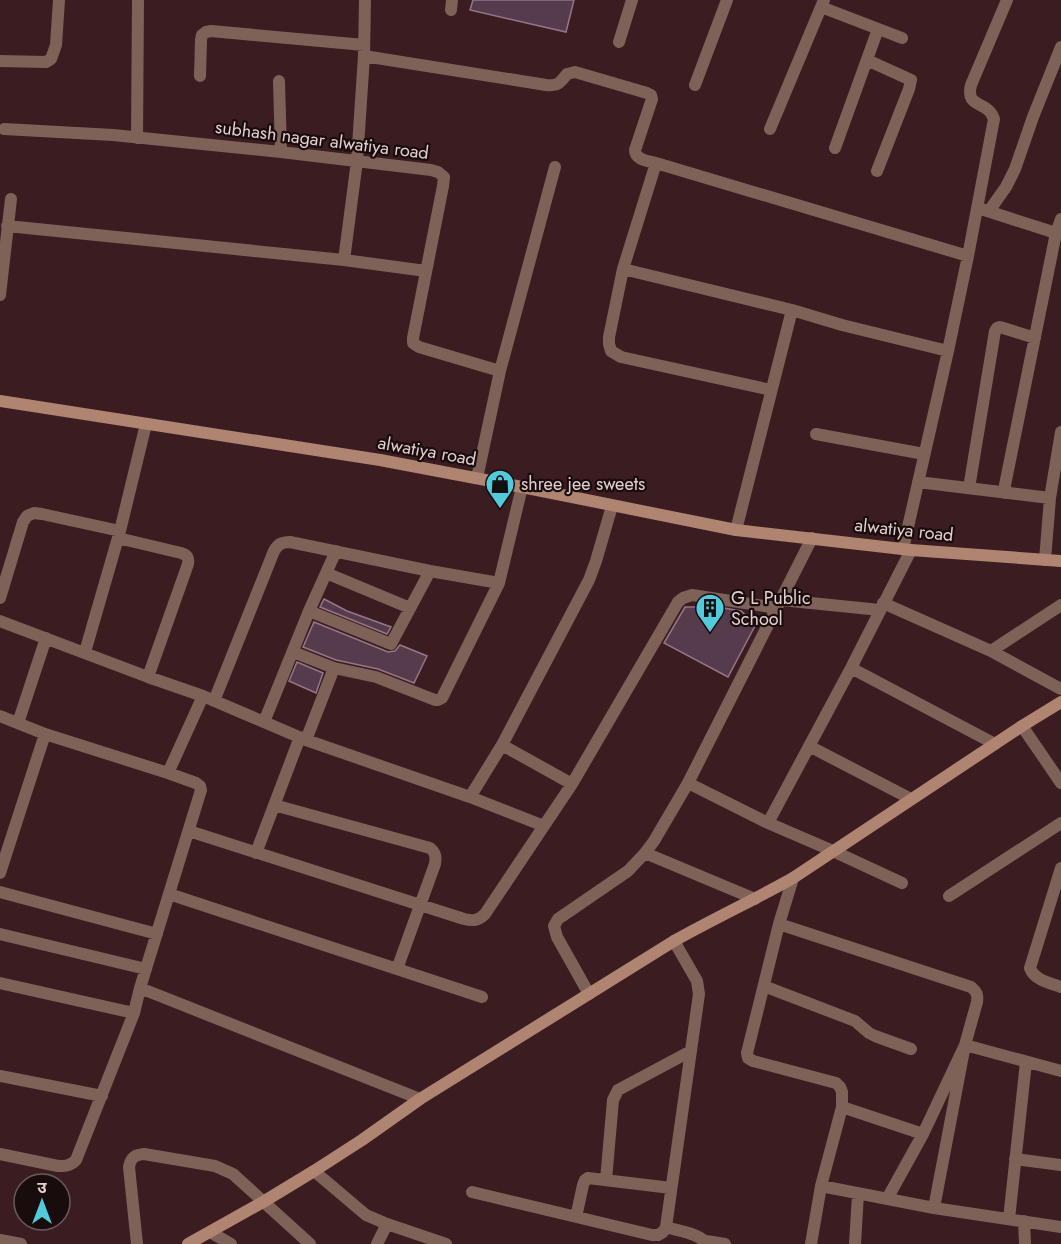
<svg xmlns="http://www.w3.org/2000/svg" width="1061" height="1244" font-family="Jost,'Noto Sans Devanagari',sans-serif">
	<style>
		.building { fill: #563b4d; stroke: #947689; stroke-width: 1.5 }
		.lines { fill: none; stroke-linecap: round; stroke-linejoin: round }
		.street { stroke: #7e6257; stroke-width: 12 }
		.secondary { stroke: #af8471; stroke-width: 12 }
		.labels { text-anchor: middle; stroke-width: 4.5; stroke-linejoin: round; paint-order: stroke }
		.street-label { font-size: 18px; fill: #e4cfd1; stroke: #190c0d }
		.poi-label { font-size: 18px; fill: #e4cfd1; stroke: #190c0d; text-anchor: start }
	</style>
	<rect width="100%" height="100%" fill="#3b1d21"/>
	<path class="building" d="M473,0H574L566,32L470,10Z
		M324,599L347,611L391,627L387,634L320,607Z
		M685,607H718L741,611L756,624L728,677L664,643Z
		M314,622L388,652L395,651L400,645L427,656L414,683L378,669L336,660L303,647Z
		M297,662L323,673L316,693L289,681Z"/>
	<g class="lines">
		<path class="street" d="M821,7L902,38
			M451,10L452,0
			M619,42L632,0
			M364,56L546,85C558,86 559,84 567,74L575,72L647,93L651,95L652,99L635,150C635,160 648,161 656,163
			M867,60L911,80L909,89L877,171
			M0,61L46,62L51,59L56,45L59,0
			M200,76L201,40L202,35L206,32L211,31L364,45
			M279,81L281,152
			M695,85L727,0
			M4,129L113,135L281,152L431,170L438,172L444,177L443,186L413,338V343L419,347L500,371L477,478
			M770,129L824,0
			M137,138L138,0
			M835,148L878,29
			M981,209L1056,233
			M989,211L1006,187L1015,169L1033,117L1061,47
			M7,226L344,260L426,271
			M968,256L994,119C988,100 965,109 971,85L1007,0
			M344,260L357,161L364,56L365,0
			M623,269L656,163L968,256L948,351L903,549
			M0,295L11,199
			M792,310L842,325L948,351
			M500,371L555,167
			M816,434L924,454
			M918,482L1050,498
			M969,488L995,331L997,328L1000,327L1035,338
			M1005,493V485L1056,233L1061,219
			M736,530L792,310L623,269L609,337V344L611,351L621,357L771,390
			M118,538L181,553C187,555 189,557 188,564L148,677
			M1045,560L1050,498L1061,432
			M326,573L410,608
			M0,598L23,522L27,516L34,513L42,514L120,531
			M781,600L880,610
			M883,603L991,651L1061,605
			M309,611L336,551
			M0,621L148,677L203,696L306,740L470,797L502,745L589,580L596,561L612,506
			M991,651L1061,689
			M85,652L120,531L146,424
			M293,652L334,668L376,677L435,700H438L442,698L499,583L522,487
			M851,668L995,744
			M214,701L274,551C278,544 282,542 290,542L430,571L499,583
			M0,716L45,734L168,773L196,783L200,786L201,790L140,988L134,1013L76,1160C70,1166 66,1166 58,1166L0,1154
			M264,722L309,611L391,644L430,571
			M18,723L46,638
			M1022,726L1061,783
			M306,740L334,668
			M502,745L572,784
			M809,746L911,799
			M168,773L203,696
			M688,783L768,823L833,851L902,883
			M470,797L544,826
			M768,823L851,668L911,550
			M189,831L464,919C473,921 478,921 485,914L572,784L678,602L683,598L692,595L777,608
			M256,853L300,737
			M645,853L755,899
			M1061,868L1030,968C1034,980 1050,983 1061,987
			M0,873L45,734
			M793,878L779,924L747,1053L748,1058L753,1061L836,1083L840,1087L842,1092V1107L821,1186L811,1244
			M0,892L157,934
			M169,894L397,969L435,864C436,857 436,853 430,848L274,805
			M949,896L1061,823
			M779,924L971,987C977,992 978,995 977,1002L965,1045L934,1208L1061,1227
			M0,934L146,969
			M397,969L482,997
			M0,983L134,1013
			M764,986L855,1021L869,1033L875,1036L911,1049
			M140,988L420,1099
			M589,994L557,937L554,926L558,919L628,871L645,853L654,841L688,783L812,538
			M0,1076L102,1096
			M842,1107L923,1134
			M1015,1159L1061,1165
			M314,1171L366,1215L387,1224L446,1244
			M606,1180L613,1100L618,1090L691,1051
			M821,1186L934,1208
			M472,1192L652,1235H658L663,1232L666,1227L699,994L697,981L674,941
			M887,1199L923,1134L965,1045L1061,1071
			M576,1217L583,1185L585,1180L588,1178L671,1188
			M1009,1219L1026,1062
			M1024,1221L1025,1244
			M666,1227C678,1231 699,1233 707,1244
			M210,1232L231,1244
			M0,1240L21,1244
			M706,1241L725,1244
			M137,1244L129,1167C131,1157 135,1155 144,1154L215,1166L233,1174L310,1244
			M377,1244L387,1224
			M855,1244L858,1194"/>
		<path class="secondary" d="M0,401L380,460L522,487L736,530L911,550L1061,561
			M188,1244L263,1202L314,1171L362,1140L420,1099L674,941C713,919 754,900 793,878L1022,726L1061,702"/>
	</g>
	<defs>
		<g id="shop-pin" transform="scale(1.5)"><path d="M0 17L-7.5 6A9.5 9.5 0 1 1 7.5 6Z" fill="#53cadc" stroke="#190c0d"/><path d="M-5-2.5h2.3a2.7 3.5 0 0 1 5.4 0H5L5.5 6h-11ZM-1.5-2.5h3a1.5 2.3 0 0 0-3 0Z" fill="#111"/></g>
		<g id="building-pin" transform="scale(1.5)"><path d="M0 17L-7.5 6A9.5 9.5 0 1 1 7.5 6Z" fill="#53cadc" stroke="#190c0d"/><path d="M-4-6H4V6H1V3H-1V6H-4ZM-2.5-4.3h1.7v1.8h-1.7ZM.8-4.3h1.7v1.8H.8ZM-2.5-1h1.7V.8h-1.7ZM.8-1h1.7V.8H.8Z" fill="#111"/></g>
	</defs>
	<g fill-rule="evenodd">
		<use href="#shop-pin" x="500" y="484"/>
		<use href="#building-pin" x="710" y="608"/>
	</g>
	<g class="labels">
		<g class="street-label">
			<text transform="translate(322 140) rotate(7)" y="6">subhash nagar alwatiya road</text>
			<text transform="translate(427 451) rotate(10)" y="6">alwatiya road</text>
			<text transform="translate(904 530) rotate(6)" y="6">alwatiya road</text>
		</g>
		<g class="poi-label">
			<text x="521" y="490">shree jee sweets</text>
			<text x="731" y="604">G L Public<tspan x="731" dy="21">School</tspan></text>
		</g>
	</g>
	<g transform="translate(42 1202)"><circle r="28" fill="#190c0d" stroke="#6a5a5b" stroke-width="1.5"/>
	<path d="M0-4.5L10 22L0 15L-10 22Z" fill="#53cadc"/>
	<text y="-9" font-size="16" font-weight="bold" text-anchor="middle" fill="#e4cfd1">उ</text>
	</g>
</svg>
